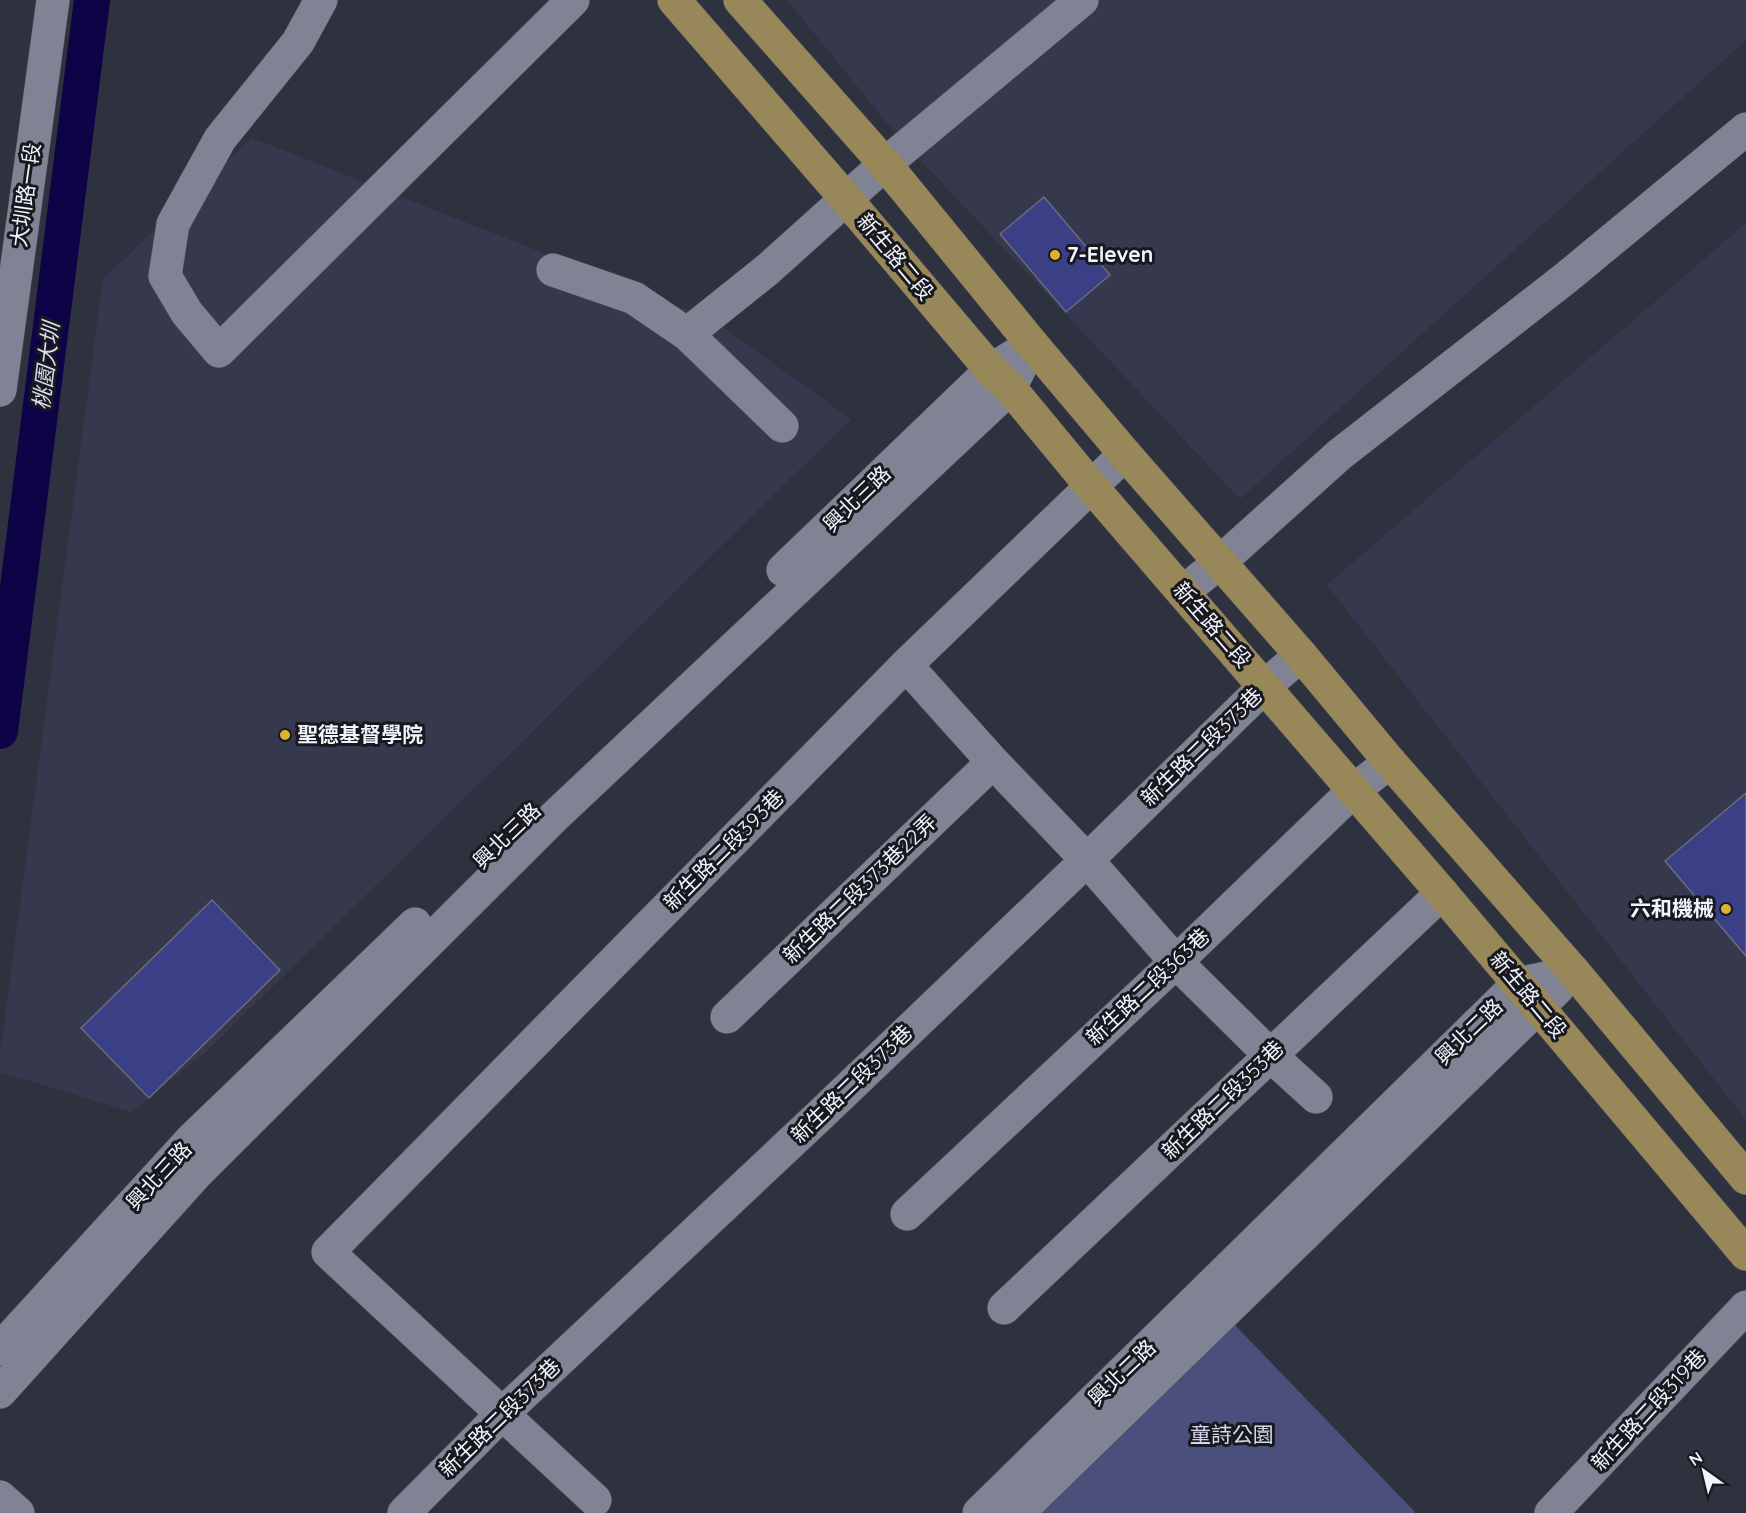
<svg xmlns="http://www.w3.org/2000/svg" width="1746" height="1513" font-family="Quicksand,'Noto Sans TC',sans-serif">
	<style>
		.built { fill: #36394d }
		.green { fill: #4a507b }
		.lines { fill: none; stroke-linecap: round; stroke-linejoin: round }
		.canal { stroke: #0f0348; stroke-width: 36 }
		.building { fill: #3b3f86; stroke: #696c7b; stroke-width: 1.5 }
		.minor-casing { stroke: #4b4d59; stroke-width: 34 }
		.major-casing { stroke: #4b4d59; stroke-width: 34 }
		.minor { stroke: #808393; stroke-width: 33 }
		.major { stroke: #988759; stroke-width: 33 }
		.poi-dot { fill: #dcb233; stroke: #18191f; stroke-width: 2 }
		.labels { text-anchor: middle; stroke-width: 6; stroke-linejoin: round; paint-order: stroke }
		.street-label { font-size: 21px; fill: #f2f4fd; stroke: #18191f }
		.poi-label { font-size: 21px; font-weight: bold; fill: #f2f4fd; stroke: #18191f; text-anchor: start }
		.park-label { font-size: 21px; fill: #d4d8ed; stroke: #18191f }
		.water-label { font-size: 22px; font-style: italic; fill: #d8dcf1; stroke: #18191f }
	</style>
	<rect width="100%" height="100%" fill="#2e313e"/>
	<path class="built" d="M787,0H1746V40L1240,499L896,134Z
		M252,138L713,320L851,419L207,1051L131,1112L0,1072V1055L103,279Z
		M1746,223V1120L1327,585Z"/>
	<path class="green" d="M1233,1323L1415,1512L1414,1513H1036Z"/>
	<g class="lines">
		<path class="canal" d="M0,731L92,0"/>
	</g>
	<path class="building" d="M1044,197L1110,275L1066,312L1000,234Z
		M1746,793V956L1665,861Z
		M212,900L280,970L149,1098L81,1028Z"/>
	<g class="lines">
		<g class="minor-casing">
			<path id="minor" d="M321,0L298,42L220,139L173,224L165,276L187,313L219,351L573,0
				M553,270L634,298L687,334L767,270L885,164L1082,0
				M687,334L782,426
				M0,390L53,0
				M783,570L991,370L1015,355
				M1183,592L1220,562L1339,455L1567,277L1746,129
				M906,665L993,762L1087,860L1176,962L1270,1055L1316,1097
				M727,1017L993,762
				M907,1214L1176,962L1354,790L1390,762
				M1004,1308L1442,893
				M0,1349L192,1139L415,924
				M0,1392L197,1173L553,818L1010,388L1032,344
				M0,1497L18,1513
				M595,1500L328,1252L906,665L1125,454
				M404,1513L502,1414L817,1118L1087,860L1265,686L1301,655
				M979,1513L1518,984L1574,972
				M1018,1513L1558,988
				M1551,1513L1746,1307"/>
		</g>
		<g class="major-casing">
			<path id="major" d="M674,0L847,200L991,370L1010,388L1091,486L1442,893L1746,1254
				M740,0L885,164L1032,344L1125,454L1301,655L1390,762L1574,972L1746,1178"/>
		</g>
		<use href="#minor" class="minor"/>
		<use href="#major" class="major"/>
	</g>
	<g class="poi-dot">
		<circle cx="1055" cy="255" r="6"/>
		<circle cx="285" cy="735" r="6"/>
		<circle cx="1726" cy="909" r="6"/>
	</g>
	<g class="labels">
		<g class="street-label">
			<text transform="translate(26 195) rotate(-82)" y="7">大圳路一段</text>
			<text transform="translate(895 257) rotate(50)" y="7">新生路二段</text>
			<text transform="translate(857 499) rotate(-44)" y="7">興北三路</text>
			<text transform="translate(1212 625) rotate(49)" y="7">新生路二段</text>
			<text transform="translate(1202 747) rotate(-44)" y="7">新生路二段373巷</text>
			<text transform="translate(507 836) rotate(-44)" y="7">興北三路</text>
			<text transform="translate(724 850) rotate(-45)" y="7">新生路二段393巷</text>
			<text transform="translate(860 889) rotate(-44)" y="7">新生路二段373巷22弄</text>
			<text transform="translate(1148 987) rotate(-43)" y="7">新生路二段363巷</text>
			<text transform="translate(1528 995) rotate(50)" y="7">新生路二段</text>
			<text transform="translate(1469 1032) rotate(-44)" y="7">興北二路</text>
			<text transform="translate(852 1084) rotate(-44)" y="7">新生路二段373巷</text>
			<text transform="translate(1223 1100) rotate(-44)" y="7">新生路二段353巷</text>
			<text transform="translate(159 1176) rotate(-47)" y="7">興北三路</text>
			<text transform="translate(1122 1373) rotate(-44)" y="7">興北二路</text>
			<text transform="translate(1649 1410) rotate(-47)" y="7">新生路二段319巷</text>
			<text transform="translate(500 1418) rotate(-44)" y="7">新生路二段373巷</text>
		</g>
		<g class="poi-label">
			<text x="1067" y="262">7-Eleven</text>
			<text x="297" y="742">聖德基督學院</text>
			<text x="1714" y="916" text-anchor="end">六和機械</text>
		</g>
		<g class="park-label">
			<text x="1232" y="1442">童詩公園</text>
		</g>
		<g class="water-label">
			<text transform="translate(46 366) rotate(-83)" y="8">桃園大圳</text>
		</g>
	</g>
	<g transform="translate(1704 1471) rotate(326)" stroke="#18191f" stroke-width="4.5" paint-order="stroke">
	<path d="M0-4.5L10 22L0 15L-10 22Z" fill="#f2f4fd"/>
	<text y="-9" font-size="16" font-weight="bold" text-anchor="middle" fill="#f2f4fd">N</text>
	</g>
</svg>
